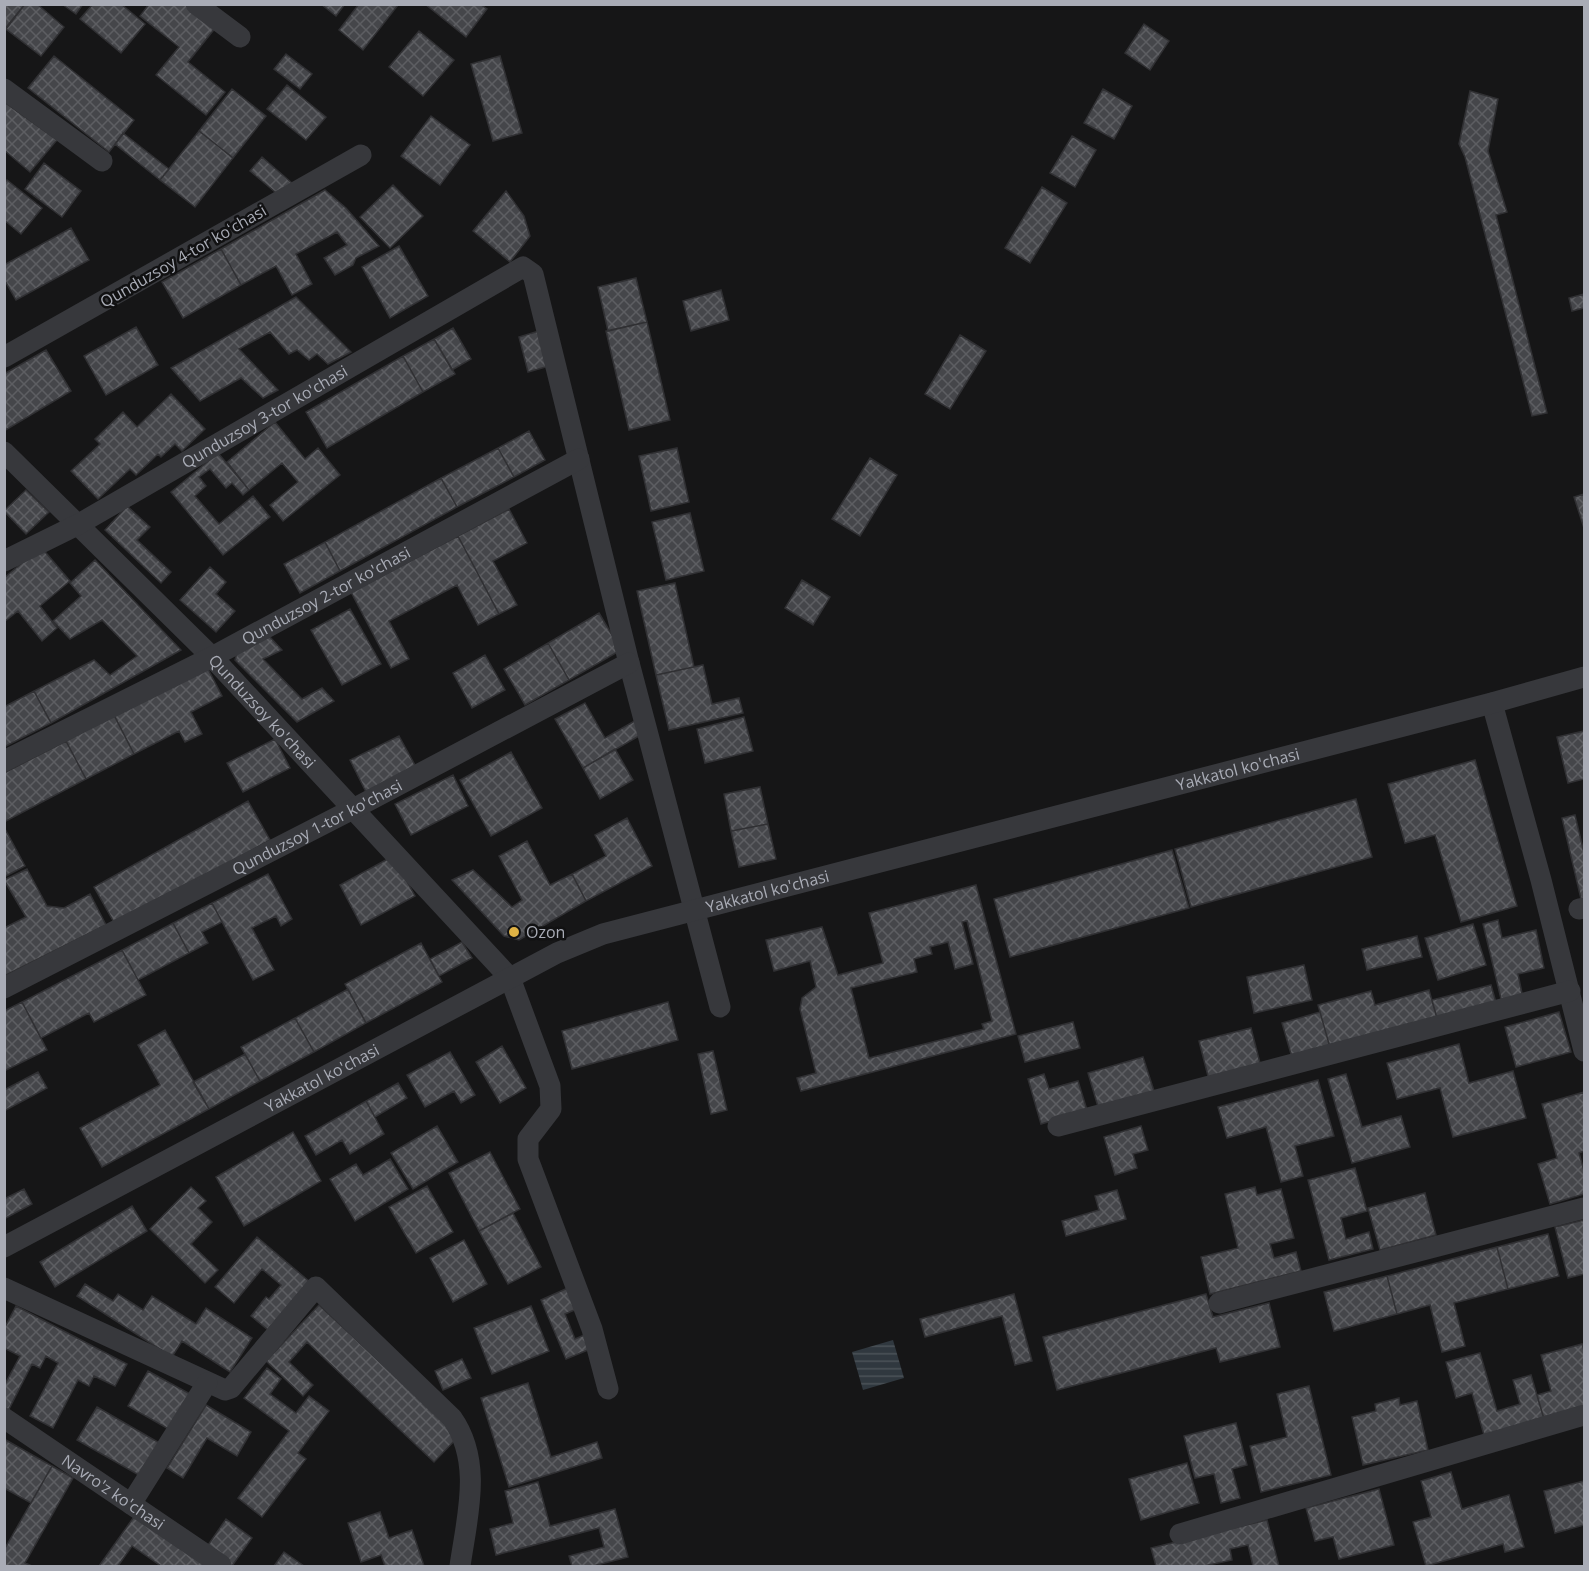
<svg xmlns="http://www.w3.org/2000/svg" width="1589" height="1571" font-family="'Open Sans',sans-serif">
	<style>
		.water { fill: url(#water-rules) }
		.building { fill: url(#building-cross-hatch); stroke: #303033; stroke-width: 1.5; fill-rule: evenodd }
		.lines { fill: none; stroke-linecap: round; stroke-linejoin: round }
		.minor { stroke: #37383c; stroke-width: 21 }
		.poi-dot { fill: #dfb245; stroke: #111112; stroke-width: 2 }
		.labels { text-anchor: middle; stroke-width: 5; stroke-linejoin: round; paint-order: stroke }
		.street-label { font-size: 16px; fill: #a9acb6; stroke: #111112 }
		.poi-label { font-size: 16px; fill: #a9acb6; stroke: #111112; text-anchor: start }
	</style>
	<defs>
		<pattern id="water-rules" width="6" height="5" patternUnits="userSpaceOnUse" patternTransform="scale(1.5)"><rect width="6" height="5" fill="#30383f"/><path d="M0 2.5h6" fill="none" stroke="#4b5258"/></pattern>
		<pattern id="building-cross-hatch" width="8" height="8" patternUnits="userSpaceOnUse" patternTransform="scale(1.5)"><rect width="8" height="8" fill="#45464a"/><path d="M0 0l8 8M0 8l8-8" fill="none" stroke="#5d5e62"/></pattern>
	</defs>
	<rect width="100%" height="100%" fill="#161617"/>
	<path class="water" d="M893,1340L904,1378L863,1390L852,1352Z"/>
	<path class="building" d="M4,4H25L4,30Z
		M25,4H37L64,27L41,56L6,29Z
		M62,4H83L76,14Z
		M93,4H121L145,24L121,53L80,19Z
		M149,4H188L216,27L188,62L225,92L206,115L156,75L179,47L140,16Z
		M321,4H345L336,16Z
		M359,4L398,5L363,50L339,30Z
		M425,4H480L487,9L466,37Z
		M1144,24L1169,41L1150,70L1125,53Z
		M419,31L454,60L423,96L389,67Z
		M286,54L312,74L300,89L274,69Z
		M54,56L134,120L109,152L28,88Z
		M500,56L522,133L493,141L471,64Z
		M287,85L326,117L306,140L267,109Z
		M232,89L266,116L233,158L199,131Z
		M1103,89L1132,106L1114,139L1084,123Z
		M1470,91L1498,99L1488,151L1507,212L1496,215L1547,413L1532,416L1465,157L1459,144Z
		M4,102L57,140L30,172L4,150Z
		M431,116L470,145L440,185L401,156Z
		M199,131L233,158L195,207L160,180Z
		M123,133L169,169L160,180L115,144Z
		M1072,136L1096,150L1075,187L1050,173Z
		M262,157L293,184L281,197L250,171Z
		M44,163L81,191L62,217L25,189Z
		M7,180L42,208L21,234L4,220V183Z
		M393,185L423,216L390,248L360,217Z
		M1042,187L1067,203L1030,263L1005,248Z
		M325,190L346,208L379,246L356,258L353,265L335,275L324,258L347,245L337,232L296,254L312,284L292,295L276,266L241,285L221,249Z
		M506,191L524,216L530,236L510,262L473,231Z
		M71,228L89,260L16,300L4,279V265Z
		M399,246L428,296L390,318L362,267Z
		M221,249L241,285L183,318L162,282Z
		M636,278L647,322L608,331L598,287Z
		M721,290L729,320L691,331L683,301Z
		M1584,294V308L1572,311L1569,298Z
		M296,297L351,352L328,364L317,354L309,360L297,350L289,354L270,332L239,349L278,390L263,398L241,378L200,401L171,368Z
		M647,322L670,420L629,430L606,331Z
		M136,327L158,365L106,395L84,356Z
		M453,328L471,359L452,370L434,339Z
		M539,331L549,366L528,372L519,337Z
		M960,335L986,351L950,409L925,394Z
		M434,339L455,374L423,392L403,356Z
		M46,350L71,391L4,431V374Z
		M403,356L423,392L327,448L306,412Z
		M171,394L205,429L182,451L175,444L161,457L158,454L136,475L130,469L98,499L71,471L100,444L95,439L123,412L137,427Z
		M275,422L305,459L318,448L340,475L283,521L270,505L298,482L282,463L249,490L227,462Z
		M529,431L545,460L514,477L498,448Z
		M498,448L514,477L457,507L441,478Z
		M677,448L689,502L651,511L639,456Z
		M218,453L249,490L243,495L232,483L226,488L210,469L199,477L206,486L195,496L219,524L253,496L270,517L223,555L171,492Z
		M870,458L897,475L860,536L832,519Z
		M441,478L457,507L340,571L325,542Z
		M26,490L49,512L26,534L4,511Z
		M1584,494V528L1574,497Z
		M127,506L150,527L137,540L171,572L161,583L105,530Z
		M509,509L527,543L493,561L517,605L499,614L458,536Z
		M690,513L704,571L666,580L652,522Z
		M458,536L499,614L478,625L457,585L389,621L409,659L391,668L351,592Z
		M325,542L340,571L300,593L284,564Z
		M41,547L70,581L40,606L57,628L42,641L18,611L4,622V578Z
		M95,560L181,650L51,723L34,691L94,660L110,675L137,656L102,620L70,639L53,621L81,596L70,583Z
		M210,567L226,582L216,594L235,611L216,632L180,600Z
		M802,580L830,597L813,625L785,608Z
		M675,583L694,667L656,675L637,591Z
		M350,609L381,664L342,685L311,630Z
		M599,613L621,650L569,680L548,643Z
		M269,636L282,650L263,659L302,699L322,688L334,701L297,722L235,660L238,649Z
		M548,643L569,680L525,705L504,669Z
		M485,655L505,690L472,708L453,673Z
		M703,665L712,704L739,698L743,713L669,730L656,675Z
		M207,667L222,696L191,712L202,734L185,742L179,731L134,754L114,715Z
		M34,691L51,723L4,747V707Z
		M585,703L605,738L638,719L646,732L583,768L555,719Z
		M114,715L134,754L86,779L66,741Z
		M744,717L753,751L705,763L697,729Z
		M1584,731V779L1568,783L1557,737Z
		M399,736L416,767L366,792L350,760Z
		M275,739L290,768L243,792L227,763Z
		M66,741L86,779L4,822V773Z
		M615,749L633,780L600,799L583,768Z
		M511,752L542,808L491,836L460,780Z
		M1475,760L1517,906L1461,922L1435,835L1405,843L1388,784Z
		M453,775L468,806L411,835L395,804Z
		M760,787L768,824L731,831L724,794Z
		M1356,799L1372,857L1191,907L1175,849Z
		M248,801L270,840L116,926L94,887Z
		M1575,815L1584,853V899H1581L1562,818Z
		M627,818L652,866L586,901L572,874L606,856L595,835Z
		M768,824L776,859L739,867L731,831Z
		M4,827L25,866L4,877Z
		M527,841L550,885L572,874L586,901L519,940L504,936L452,880L473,870L512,907L522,900L499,856Z
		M1172,850L1189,908L1010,957L994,899Z
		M393,856L415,896L361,925L340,885Z
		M27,869L47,906L64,908L90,894L106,925L4,976V928L26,917L4,880Z
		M268,874L292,919L281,926L276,916L252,928L274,970L253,980L212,903Z
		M976,885L1016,1034L801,1091L797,1078L816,1073L800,1009L802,998L816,987L810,961L774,971L766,940L822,927L838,975L883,963L869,913ZM967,921L992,1021L982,1024L984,1029L869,1058L851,988L917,972L914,959L932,954L930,947L948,942L955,969L973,964L962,922Z
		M212,903L222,922L202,932L208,943L189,953L173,923Z
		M1498,920L1502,938L1536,930L1544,968L1518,974L1523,998L1502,1003L1483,924Z
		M173,923L189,953L138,980L122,950Z
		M1473,924L1486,965L1438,980L1425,938Z
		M1417,936L1422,957L1367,970L1362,949Z
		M462,942L472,958L439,976L430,959Z
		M421,943L442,982L366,1023L345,984Z
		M122,950L146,995L94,1022L89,1013L41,1038L22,1002Z
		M1304,965L1312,1000L1254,1013L1247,977Z
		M1491,985L1497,1006L1438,1022L1432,1000Z
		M348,989L366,1023L314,1052L295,1018Z
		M1429,990L1438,1022L1331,1051L1318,1005L1371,991L1375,1005Z
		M22,1002L47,1050L4,1071V1011Z
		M668,1002L678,1040L572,1069L562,1031Z
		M1320,1012L1331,1051L1293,1061L1282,1023Z
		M1559,1012L1571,1052L1516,1067L1505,1027Z
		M295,1018L314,1052L260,1081L241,1047Z
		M1073,1022L1080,1048L1025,1062L1018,1036Z
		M1251,1028L1261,1067L1209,1080L1199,1041Z
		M165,1030L209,1109L102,1167L80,1128L160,1085L138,1045Z
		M1459,1044L1469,1083L1513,1071L1526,1118L1453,1137L1440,1088L1397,1099L1387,1063Z
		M502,1046L526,1088L500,1103L476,1062Z
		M713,1051L727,1110L711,1114L698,1054Z
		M450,1052L475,1095L461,1103L454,1091L425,1107L407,1075Z
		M245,1054L260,1081L209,1109L193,1082Z
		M1143,1057L1155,1094L1099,1110L1088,1073Z
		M38,1072L47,1088L4,1111V1090Z
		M1044,1074L1049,1089L1078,1081L1087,1110L1041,1124L1028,1079Z
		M1346,1074L1362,1127L1401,1116L1410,1147L1352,1163L1328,1079Z
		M1318,1080L1334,1136L1295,1146L1303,1176L1281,1182L1266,1127L1227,1138L1218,1107Z
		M398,1083L407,1098L375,1117L366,1101Z
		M1584,1092V1151L1579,1153L1584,1171V1194L1550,1204L1538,1164L1557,1158L1542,1104Z
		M366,1101L384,1134L350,1154L342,1140L316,1155L305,1136Z
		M437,1126L458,1162L413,1189L391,1153Z
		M1141,1126L1148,1150L1133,1154L1137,1168L1115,1175L1104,1137Z
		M293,1132L321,1181L244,1226L216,1177Z
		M490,1152L520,1209L479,1231L449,1173Z
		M390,1159L408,1189L355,1221L330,1179L356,1164L363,1175Z
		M1355,1168L1367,1211L1341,1218L1346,1239L1369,1232L1373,1249L1329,1260L1308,1180Z
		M427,1186L453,1232L416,1253L389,1207Z
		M191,1187L206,1201L198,1208L212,1222L191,1244L218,1270L205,1283L150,1229Z
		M1255,1187L1257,1195L1281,1189L1294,1238L1270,1244L1274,1258L1296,1252L1301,1271L1210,1294L1201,1257L1238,1248L1225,1194Z
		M24,1189L32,1204L4,1219V1199Z
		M1117,1190L1126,1219L1066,1236L1062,1221L1099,1210L1095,1196Z
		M1425,1193L1436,1235L1380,1250L1368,1208Z
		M132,1206L147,1231L55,1287L40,1262Z
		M513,1213L541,1267L508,1284L479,1231Z
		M1584,1220V1274L1568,1278L1555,1227Z
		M1548,1234L1559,1276L1508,1289L1497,1247Z
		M257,1237L310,1282L268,1330L251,1316L266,1297L269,1299L281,1285L262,1269L234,1303L215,1287Z
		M464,1240L487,1284L453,1302L430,1258Z
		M1497,1247L1508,1289L1454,1303L1465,1346L1442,1352L1430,1305L1397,1314L1387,1276Z
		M1387,1276L1397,1314L1334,1331L1324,1292Z
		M85,1284L113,1301L118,1294L143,1310L152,1296L196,1324L206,1308L252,1338L230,1372L182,1341L172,1357L77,1296Z
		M570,1287L579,1308L565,1314L575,1339L589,1333L595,1347L566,1359L541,1300Z
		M1014,1294L1032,1361L1015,1365L1002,1316L925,1337L920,1319Z
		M1206,1294L1213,1317L1269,1303L1280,1347L1220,1362L1216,1348L1057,1390L1043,1337Z
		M319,1305L459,1436L434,1462L307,1342L289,1362L313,1385L303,1396L266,1361Z
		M16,1306L127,1364L115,1386L94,1376L89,1386L78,1380L53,1428L30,1416L58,1363L46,1356L40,1368L32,1364L7,1413L4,1412V1386L20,1356L4,1348V1329Z
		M531,1306L549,1351L492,1374L474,1328Z
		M1582,1344L1584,1351V1407L1544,1419L1537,1395L1551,1391L1541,1355Z
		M1480,1353L1497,1411L1520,1404L1513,1380L1531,1375L1544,1419L1484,1435L1472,1393L1456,1398L1446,1362Z
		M462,1359L471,1378L443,1390L435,1371Z
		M267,1368L281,1379L270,1394L296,1413L309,1396L329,1411L298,1453L306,1459L262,1517L238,1498L289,1431L244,1398Z
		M148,1371L192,1395L172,1431L128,1406Z
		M528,1383L551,1457L597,1442L602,1458L509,1487L481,1398Z
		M1309,1386L1331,1475L1261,1492L1250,1446L1287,1437L1277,1394Z
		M1399,1398L1400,1405L1417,1401L1428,1450L1363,1465L1352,1417L1376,1411L1375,1404Z
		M206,1405L251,1432L237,1456L207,1438L183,1478L167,1468Z
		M97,1407L163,1445L144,1478L77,1440Z
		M1236,1423L1247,1465L1232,1469L1240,1498L1221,1503L1214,1474L1195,1478L1184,1436Z
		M4,1439L52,1466L31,1503L4,1488Z
		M1187,1463L1199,1503L1141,1520L1129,1479Z
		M52,1466L73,1478L25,1563L32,1566H4V1550Z
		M1451,1472L1462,1509L1509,1495L1524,1547L1505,1552L1503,1544L1426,1566L1413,1522L1431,1517L1421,1481Z
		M1584,1481V1525L1555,1533L1544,1491Z
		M538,1482L550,1526L615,1509L628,1557L593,1566H572L569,1556L604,1547L599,1528L496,1555L490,1529L513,1523L505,1491Z
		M1379,1489L1394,1545L1339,1559L1333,1537L1315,1541L1306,1508Z
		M380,1512L389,1538L412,1530L424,1566H385L381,1555L361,1562L348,1523Z
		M136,1514L210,1566H161L132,1546L118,1566H99Z
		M226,1519L252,1538L232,1566L206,1548Z
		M1267,1520L1279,1566H1253L1248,1545L1230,1549L1232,1560L1204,1566H1156L1151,1548Z
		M284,1552L304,1566H274Z"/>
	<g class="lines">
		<g class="minor">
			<path d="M196,4L240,37"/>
			<path d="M4,89L102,161"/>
			<path d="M4,357L361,155"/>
			<path id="s1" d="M4,452L212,657L510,978L550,1086L551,1109L528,1139V1159L592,1329L608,1389"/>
			<path id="s2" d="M4,561L79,524L523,267L533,274L628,659L720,1007"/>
			<path d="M1492,703L1541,880L1584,1051"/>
			<path id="s3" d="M4,761L212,657L579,459"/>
			<path d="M1579,909L1584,908"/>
			<path id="s4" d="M4,988L353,809L629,663"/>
			<path d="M1058,1126L1570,991"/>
			<path id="s5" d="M4,1247L557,953L603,934L1492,703L1584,677"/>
			<path d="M4,1288L225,1390L231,1388L316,1287L452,1418C483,1462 467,1517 460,1566"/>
			<path d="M1219,1303L1584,1208"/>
			<path id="s6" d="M4,1418L221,1565"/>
			<path d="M131,1504L207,1383"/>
			<path d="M1180,1534L1584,1415"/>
		</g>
	</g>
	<circle class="poi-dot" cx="514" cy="932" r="6"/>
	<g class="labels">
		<g class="street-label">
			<text transform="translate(183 256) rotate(-30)" y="6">Qunduzsoy 4-tor koʻchasi</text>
			<text dy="6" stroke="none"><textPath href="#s2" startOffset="298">Qunduzsoy 3-tor ko'chasi</textPath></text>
			<text dy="6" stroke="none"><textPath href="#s3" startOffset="362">Qunduzsoy 2-tor ko'chasi</textPath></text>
			<text dy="6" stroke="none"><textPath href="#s1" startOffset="366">Qunduzsoy ko'chasi</textPath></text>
			<text dy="6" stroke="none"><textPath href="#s5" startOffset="1332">Yakkatol ko'chasi</textPath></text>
			<text dy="6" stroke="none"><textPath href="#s4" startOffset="352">Qunduzsoy 1-tor ko'chasi</textPath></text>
			<text dy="6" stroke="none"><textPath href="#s5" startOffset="846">Yakkatol ko'chasi</textPath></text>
			<text dy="6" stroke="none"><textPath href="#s5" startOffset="360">Yakkatol ko'chasi</textPath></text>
			<text dy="6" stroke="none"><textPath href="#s6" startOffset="132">Navro'z ko'chasi</textPath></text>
		</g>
		<g class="poi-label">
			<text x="526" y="938">Ozon</text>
		</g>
	</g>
	<rect width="1589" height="1571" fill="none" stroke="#a9acb6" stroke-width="12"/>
</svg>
